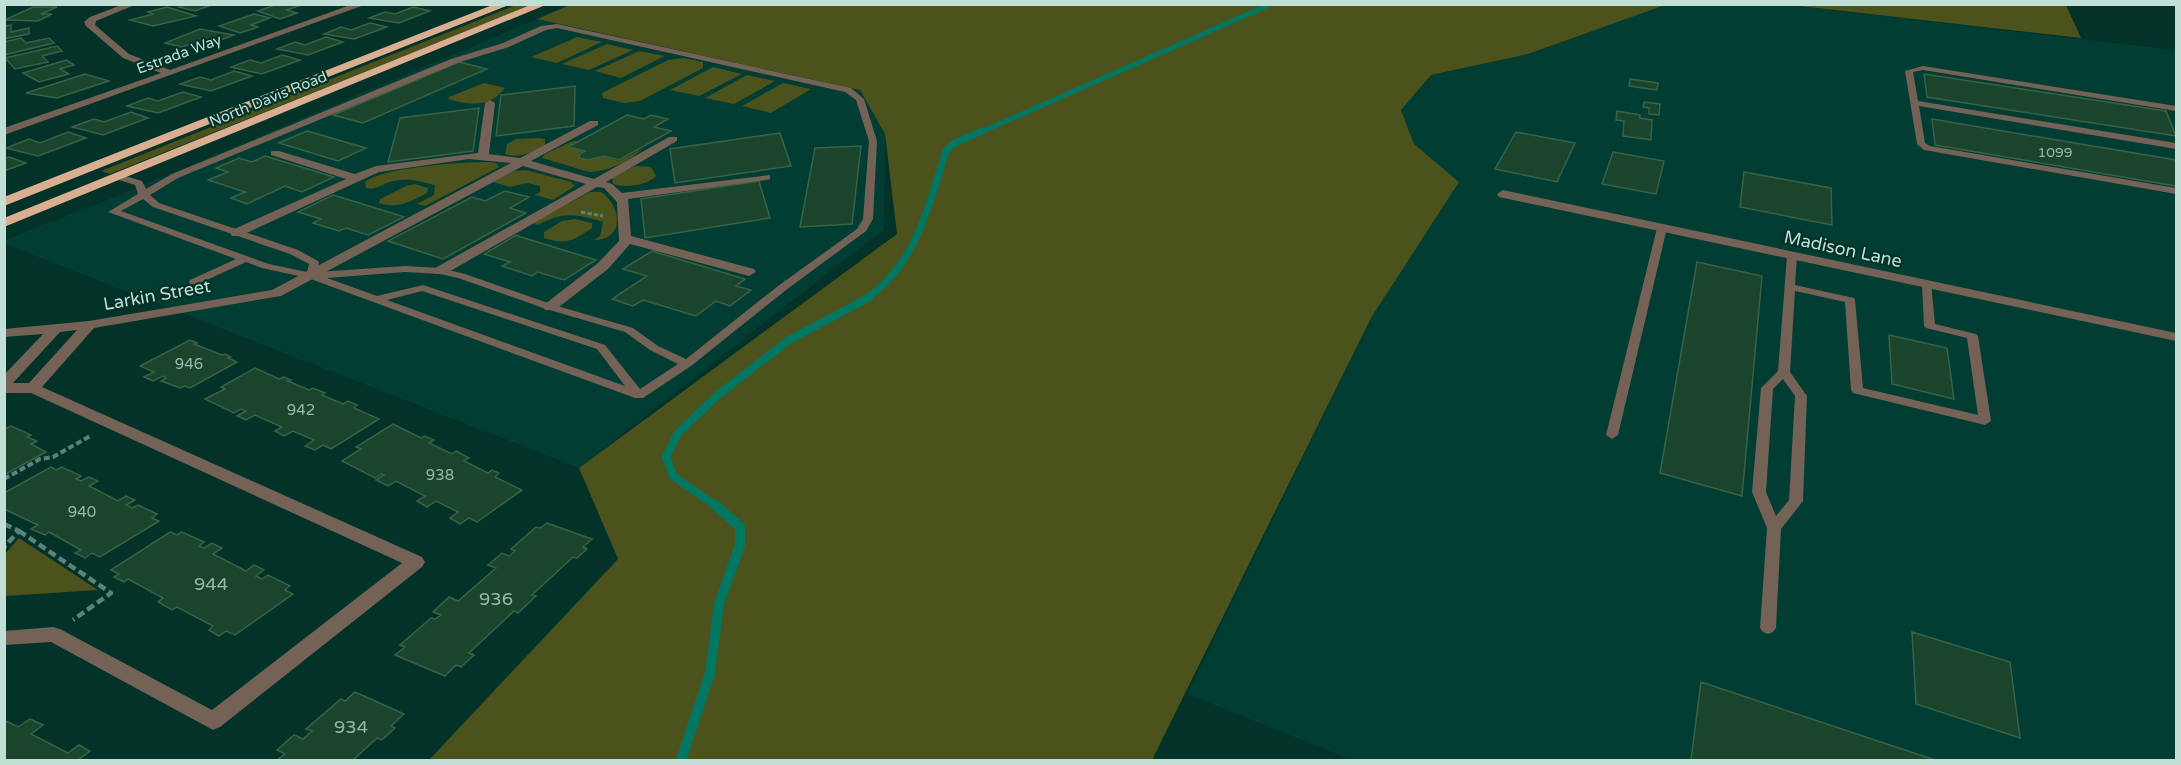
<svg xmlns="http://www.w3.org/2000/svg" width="2181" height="765" font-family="'Varela Round',sans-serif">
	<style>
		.built { fill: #013d32 }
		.green { fill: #4c521b }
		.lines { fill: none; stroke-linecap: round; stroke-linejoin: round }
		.stream-far3 { stroke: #007762; stroke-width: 5 }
		.stream-far2 { stroke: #007762; stroke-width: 7 }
		.stream-far1 { stroke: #007762; stroke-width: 8 }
		.stream { stroke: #007762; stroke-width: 10 }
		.building { fill: #1a452c; stroke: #376247; stroke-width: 1.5 }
		.path-far2 { stroke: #5a8278; stroke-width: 3; stroke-dasharray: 4.5 2; stroke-linecap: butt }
		.path-far1 { stroke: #5a8278; stroke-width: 4; stroke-dasharray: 6 3; stroke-linecap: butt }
		.path { stroke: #5a8278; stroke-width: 4.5; stroke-dasharray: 8 4; stroke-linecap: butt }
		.lane { fill: #746256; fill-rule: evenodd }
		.street { fill: #746256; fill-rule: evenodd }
		.highway { fill: #daae91; fill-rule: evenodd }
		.labels { text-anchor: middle; stroke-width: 4.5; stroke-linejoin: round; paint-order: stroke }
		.far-number-label { font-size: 14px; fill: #98b8ac }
		.far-street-label { font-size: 15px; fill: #c2dfd6; stroke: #023228 }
		.number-label { font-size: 15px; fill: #98b8ac }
		.street-label { font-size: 18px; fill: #c2dfd6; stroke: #023228 }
		.near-number-label { font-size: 18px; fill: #98b8ac }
	</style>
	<rect width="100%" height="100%" fill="#023228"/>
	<path class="built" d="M1665,4L1790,5L2176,50V760H1352L1187,694L1371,318L1458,183L1414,144L1401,110L1431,75L1528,54Z
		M537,19L860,90L885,134L884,229L579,468L5,244V240L120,195Z"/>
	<path class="green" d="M572,4H1665V5L1528,54L1431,75L1401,110L1414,144L1459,182L1371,318L1152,760H429L618,559L579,468L897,234L885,134L860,90L537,19Z
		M516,5H531L110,174L101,171Z
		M1791,5H2066L2081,38Z
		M577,37L602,42L557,63L531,57Z
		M607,44L633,50L589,70L562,64Z
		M639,51L665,56L621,78L595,71Z
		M683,58L703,62V68L640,101L624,103L603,98L602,93L668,60Z
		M713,67L742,74L699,96L670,90Z
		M747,75L775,81L734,104L705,98Z
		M484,83L505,88C491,108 468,105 448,99L449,97Z
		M783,83L811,89L771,113L742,106Z
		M539,138L545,139V145C532,152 520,159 505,154L507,144L516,139Z
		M573,141H577L567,147L584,151L579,153V158L587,160L603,156L619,161L642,149C630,161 607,172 589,172L542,158L545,154Z
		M489,162L496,163L499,167L425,206L417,204L434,195L435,185C419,181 406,177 390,182C380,185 377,190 366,188L365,182C384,167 463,162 489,162Z
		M635,166L651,167L656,176C646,186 625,188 613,184L612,177Z
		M526,170L571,182L575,186L553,200L535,195L540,192V186L527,183L510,187L493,182L514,171Z
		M415,184L428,188L427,193C410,202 398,209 379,203L380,199L406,186Z
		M590,192H601C620,204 627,239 594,240L600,236L603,222C576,214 564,211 538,225L533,223Z
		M575,219L592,223V228C573,241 567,245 544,238V232L562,221Z
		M19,538L98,590L5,596V554Z"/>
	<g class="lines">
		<path class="stream-far3" d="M979,133L1271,4"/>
		<path class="stream-far2" d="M867,298C916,265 929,204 946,151L953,144L982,131"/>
		<path class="stream-far1" d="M716,506L673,476L666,457L678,433L719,394L789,340L870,297"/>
		<path class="stream" d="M681,760L710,673L719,604L740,545V527L714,504"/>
	</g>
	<path class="building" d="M186,4H214L195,11L179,7Z
		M278,4H304L287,10L297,13L280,19L258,11Z
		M33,7H57L41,14H52L38,21L5,20Z
		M167,7L196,16L153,26L130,20L153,14L148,12Z
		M413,7L430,11L399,23L369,18L385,12L395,14Z
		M254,14L270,18L251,25L258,27L240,33L219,26Z
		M370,23L387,27L354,39L324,34L341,27L351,30Z
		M11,25V32L29,28V34L4,39V26Z
		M200,29L234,35L215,42L205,39L182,47L165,43Z
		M326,37L343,42L308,55L277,49L295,42L305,45Z
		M21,38L26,43L49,38L54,43L4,55V42Z
		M57,46L62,51L42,56L48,62L15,69L5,58Z
		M282,55L300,60L262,74L231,67L250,60L261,63Z
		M66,60L74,65L60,69L69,74L39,82L23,73Z
		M459,62L487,69L363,123L333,115Z
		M234,71L252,76L211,91L180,84L200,77L211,80Z
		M85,74L109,81L57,98L26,93Z
		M1924,74L2166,111L2176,136L1927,97Z
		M1630,79L1658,83L1657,90L1629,86Z
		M575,86L574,126L496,136L501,95Z
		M183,92L201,97L158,113L127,106L148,98L158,101Z
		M1644,102L1660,104L1659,115L1649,114V108L1643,107Z
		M479,108L473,151L388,162L400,118Z
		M1617,111L1640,115V118L1652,120L1651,140L1623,136L1624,121L1616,120Z
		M131,112L148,118L103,135L72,127L94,119L104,122Z
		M627,115L644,119L651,115L668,119L654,127L671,131L619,160L604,156L588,160L579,158L580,154L585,151L568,147Z
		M1932,119L2176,160V186L1935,145Z
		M307,131L366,148L338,161L279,143Z
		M68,132L86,138L38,156L6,148L29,139L40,143Z
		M1516,132L1575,143L1557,182L1495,169Z
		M780,133L791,166L675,183L670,149Z
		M861,146L852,224L800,227L815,148Z
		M1613,152L1664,161L1656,194L1602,184Z
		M265,156L334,177L302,192L285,186L247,204L231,198L245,192L208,180L228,172L216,168L239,158L252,162Z
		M9,157L26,163L4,171V158Z
		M1744,172L1831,188L1832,225L1740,207Z
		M759,181L770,218L645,238L641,199Z
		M505,191L529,197L510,208L526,213L443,259L388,241L472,197L485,201Z
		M333,195L395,214L404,217L368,235L346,228L339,231L313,223L321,219L298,212Z
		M516,235L521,237L596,260L564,280L538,272L532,276L502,266L510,262L484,254Z
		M652,251L745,279L736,286L751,290L730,306L716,301L696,316L643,300L633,306L612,299L647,276L623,269Z
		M1697,262L1762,276L1742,496L1660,473Z
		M1889,335L1947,348L1954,399L1892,384Z
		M190,340L197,343L194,344L222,355L225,354L231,357L228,358L237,362L190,388L185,386L180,388L161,381L166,378L163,376L153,381L144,377L154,372L140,366Z
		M255,368L279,379L284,377L291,380L288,381L309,390L313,388L325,393L322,395L343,404L348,401L357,405L354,408L379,419L331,449L323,445L315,450L305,446L314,440L293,431L284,436L275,431L282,427L255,415L246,420L237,416L246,411L241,409L234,413L205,399L225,389L221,387Z
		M393,424L421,438L425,436L434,440L429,443L452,454L456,451L469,458L464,461L488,473L492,470L499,473L495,477L522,490L477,522L469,518L460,524L450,518L458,512L436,501L427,507L417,501L425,496L396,481L388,486L376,480L384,475L381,474L375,478L342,461L361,449L356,447Z
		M11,426L31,435L27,437L37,441L31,444L46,452L4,475V429Z
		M51,467L56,470L62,467L81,476L76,479L81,481L89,477L98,481L89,486L118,501L126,496L135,500L126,505L132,508L138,505L157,514L152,518L159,521L100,557L92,553L85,558L75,553L81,550L49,532L45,535L31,529L38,525L4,509V493Z
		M547,523L592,539L583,547L587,549L577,558L573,557L532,595L536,596L518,613L514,611L469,653L474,655L461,667L456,665L445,676L395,655L405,647L400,645L431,618L435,619L441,615L433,612L449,597L458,601L496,568L488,565L502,553L509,556L515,551L511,549L536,527L540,528Z
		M170,532L177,535L182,532L204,542L199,546L204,548L212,543L222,548L213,554L246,571L254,565L264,570L256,576L262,579L268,575L290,586L285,590L293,594L235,635L226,631L219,636L209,630L213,626L177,607L172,610L158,602L163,598L128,579L124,582L114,577L119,574L111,570Z
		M1912,632L2010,662L2020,738L1916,704Z
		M1701,682L1935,760H1691Z
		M355,692L404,714L391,726L395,728L382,740L377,738L353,760H277L285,754L277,750L294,735L303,739L312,731L306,729L341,699L345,701Z
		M30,719L43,725L31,734L68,753L79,745L90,751L78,760H4V720L18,727Z"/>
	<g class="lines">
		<path class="path-far2" d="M581,212L603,216"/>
		<path class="path-far1" d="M4,479L40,459L53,457L92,435"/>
		<path class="path" d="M4,524L19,531L4,547
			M19,531L111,593L73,620"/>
		<path class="lane" d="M557,24L851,88L864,99L877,141L873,219L866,231L786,290L691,366L643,398H635L308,278L262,268L246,262L198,284H190L189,282L190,280L236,259L108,212L138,194L135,185L116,179V175L119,174L142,181L146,189L172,174L451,59L503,43L541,26ZM557,28L845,92L856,100L869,141L863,219L857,229L778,286L686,359L658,346L633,328L554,305L465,274L440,268L405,266L317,272L319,263L318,261L298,250L159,203L150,195L178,178L457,63L509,47L546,30ZM143,199L153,207L290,254L309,264L307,272L269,264L121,211ZM405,272L440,274L458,278L546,309L625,332L650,350L678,364L640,389L605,345L423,285L377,296L327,278ZM422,291L597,349L625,386L387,300Z
			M1923,66L2176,106V111L1923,70L1913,72L1918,101L2176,143V149L1919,106L1925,143L1930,146L2176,188V194L1924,150L1917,144L1905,71Z
			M1662,225L1667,228L1618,435L1612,439L1606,435L1657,228Z
			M1792,253L1797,256L1795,285L1854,298L1855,300L1863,388L1978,415L1967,338L1926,328L1924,326L1922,285L1927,282L1931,283L1935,324L1976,334L1978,336L1991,421L1985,425L1853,393L1851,390L1845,302L1795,291L1790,372L1807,396L1803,501L1781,529L1776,628L1773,632L1768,634L1763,632L1760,628L1767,528L1752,492L1761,388L1778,371L1787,256ZM1783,379L1795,396L1789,500L1776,516L1766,492L1773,389Z"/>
		<path class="street" d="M124,4H137L96,21L95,25L129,54L170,70L353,4H367L4,135V128L161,73L123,58L86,26L84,22L90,17Z
			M490,100L495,103L489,154L520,158L590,121H598V125L531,161L594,179L669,137H677V141L606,182L612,184L622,193L770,175V179L766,180L628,199L631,236L754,269L756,272L749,276L630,244L608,269L555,310H545L543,307L545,304L598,263L619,241L617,202L604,188L597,187L445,274H435L433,271L435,268L586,184L523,166L281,296L94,328L42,387L422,557L425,562L422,567L220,727L213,730L51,642L4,645V631L53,627L60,629L212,710L402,563L31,393H4V375L43,334L4,337V329L89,321L272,290L511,163L469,159L379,172L240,236H232L230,233L232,230L346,179L271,155V151H279L355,174L376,166L478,153L485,103ZM77,330L29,383H13L60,332Z
			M1503,190L2176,333V341L1499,197L1497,194Z"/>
		<path class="highway" d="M495,4H511L4,206V197Z
			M533,4H548L4,227V218Z"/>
	</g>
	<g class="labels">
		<g class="far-number-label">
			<text x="2055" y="157">1099</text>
		</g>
		<g class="far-street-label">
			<text transform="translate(179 54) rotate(-20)" y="5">Estrada Way</text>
			<text transform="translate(268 99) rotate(-22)" y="5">North Davis Road</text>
		</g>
		<g class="number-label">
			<text x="189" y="369">946</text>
			<text x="301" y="415">942</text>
			<text x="440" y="480">938</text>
			<text x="82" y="517">940</text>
		</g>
		<g class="street-label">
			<text transform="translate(1843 249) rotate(12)" y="6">Madison Lane</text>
			<text transform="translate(157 295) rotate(-10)" y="6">Larkin Street</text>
		</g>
		<g class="near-number-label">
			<text x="211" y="590">944</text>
			<text x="496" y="605">936</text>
			<text x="351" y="733">934</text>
		</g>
	</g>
	<rect width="2181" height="765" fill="none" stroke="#c2dfd6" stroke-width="12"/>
</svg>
